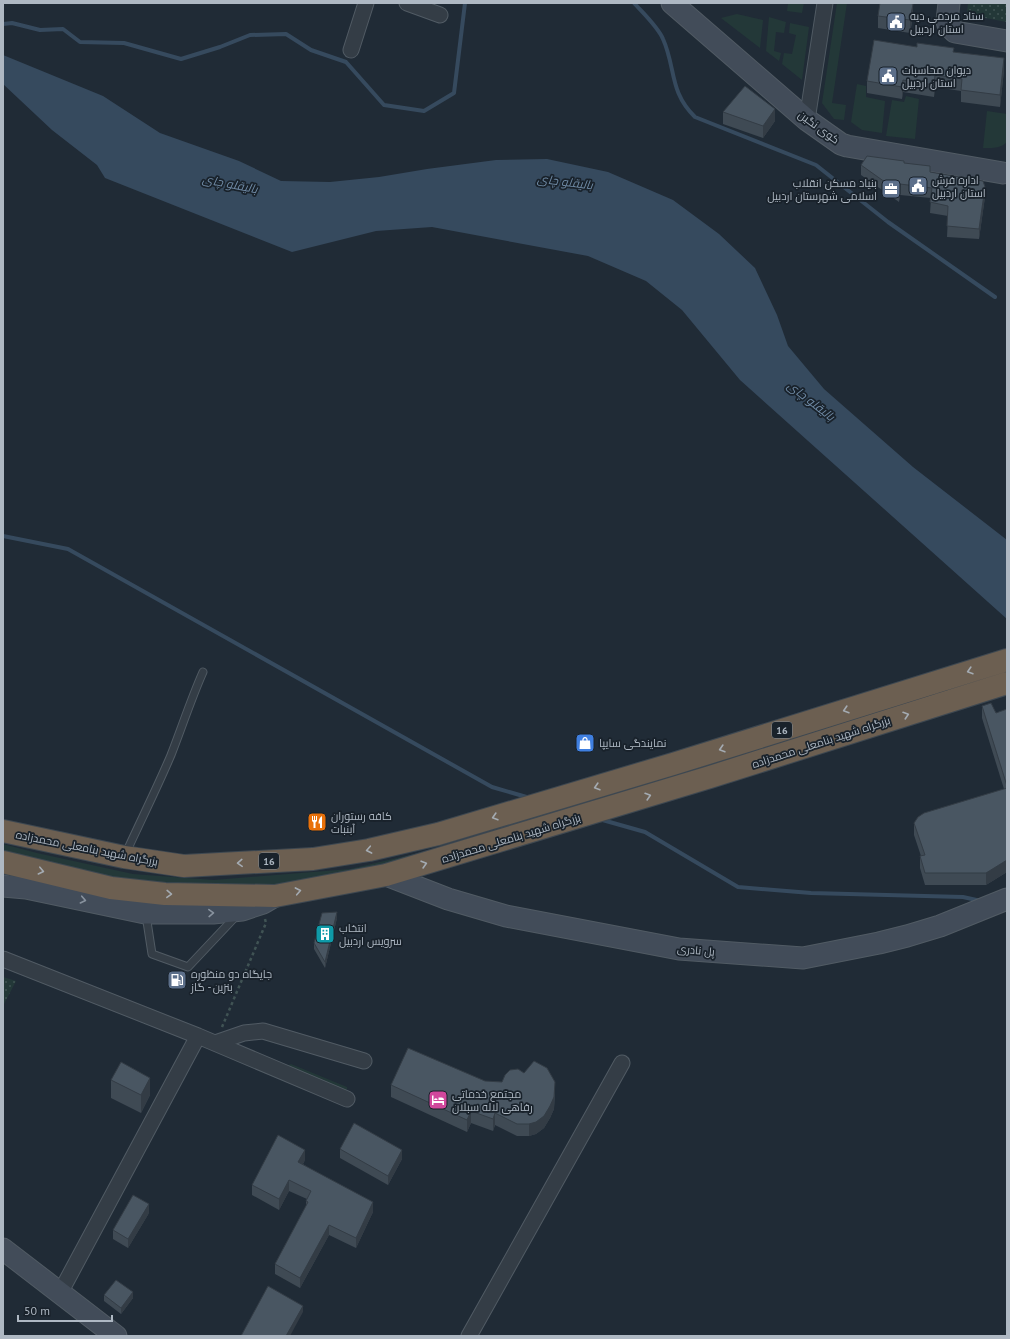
<svg xmlns="http://www.w3.org/2000/svg" width="1010" height="1339" font-family="'PT Sans',Cairo,sans-serif">
	<style>
		.grass { fill: #233838 }
		.park { fill: url(#park-dots) }
		.water { fill: #364a5e }
		.lines { fill: none; stroke-linecap: round; stroke-linejoin: round }
		.stream { stroke: #364a5e; stroke-width: 4 }
		.lane-casing { stroke: #515b64; stroke-width: 9 }
		.street-casing { stroke: #515b64; stroke-width: 17 }
		.secondary-casing { stroke: #515b64; stroke-width: 23 }
		.highway-casing { stroke: #3e4851; stroke-width: 24 }
		.path { stroke: #405354; stroke-width: 2.5; stroke-dasharray: 3 3; stroke-linecap: butt }
		.lane { stroke: #343d46; stroke-width: 7 }
		.street { stroke: #343d46; stroke-width: 15 }
		.secondary { stroke: #424c59; stroke-width: 21 }
		.highway { stroke: #6c5f51; stroke-width: 22 }
		.wall { fill: #3f4a54 }
		.shaded-wall { fill: #333c45 }
		.building { fill: #495662; stroke: #333c45 }
		.oneway { stroke: #a4abb2 }
		.oneway2 { stroke: #88929e }
		.labels { text-anchor: middle; stroke-width: 3.5; stroke-linejoin: round; paint-order: stroke }
		.shield { fill: #19222b; stroke: #818b95; stroke-width: 1 }
		.shield-label { font-size: 10px; font-weight: bold; fill: #aeb8c3 }
		.poi-label { font-size: 11px; fill: #aeb8c3; stroke: #19222b; text-anchor: start }
		.street-label { font-size: 11px; fill: #aeb8c3; stroke: #19222b }
		.water-label { font-size: 12px; font-style: italic; fill: #708ba6; stroke: #19222b }
	</style>
	<defs>
		<pattern id="park-dots" width="8" height="8" patternUnits="userSpaceOnUse"><rect width="8" height="8" fill="#233838"/><path d="M2 2h.1M6 6h.1" fill="none" stroke="#405353" stroke-width="1.8" stroke-linecap="round"/></pattern>
	</defs>
	<rect width="100%" height="100%" fill="#202b36"/>
	<path class="grass" d="M788,3H804L802,13L787,11Z
		M837,3H847L832,103L846,105L844,120L834,119L822,103Z
		M737,14L763,20L760,48L721,18Z
		M769,17L786,22L784,33L776,32L774,51L781,53L779,61L766,51Z
		M790,23L809,27L802,80L782,64L784,53L792,54L796,35L789,33Z
		M857,84L866,86V97L885,101L882,133L862,130L851,122Z
		M906,96L919,99L915,139L886,136L892,100L904,102Z
		M987,111L1007,114V142C1000,149 992,148 983,148Z
		M836,726L394,865L263,887L179,888L106,879L3,854V844L37,853L133,874L214,880L350,869L436,849Z
		M291,1064L347,1087V1089L345,1091L289,1067V1065Z"/>
	<path class="park" d="M968,3H1007V22L969,15L967,12Z
		M3,977L16,981L3,1006Z"/>
	<path class="water" d="M3,55L103,96L160,133L239,161L281,181L330,182L379,177L427,169L496,160L547,159L608,172L673,200L719,234L755,268L777,315L788,346L824,389L913,467L1007,540V619L740,380L682,310L646,281L588,256L432,227L376,231L292,252L105,178L97,165L52,130L3,84Z"/>
	<g class="lines">
		<path class="stream" d="M634,3C643,13 658,27 663,39C676,68 669,92 695,117L816,165L888,222L995,297
			M3,24L12,23L40,30L63,29L80,42L124,43L181,59L220,47L250,35L286,34L311,50L346,62L384,105L424,111L454,93L465,3
			M3,536L68,549L492,787L530,798
			M599,819L645,832L738,887L811,893L963,897L981,901"/>
		<g class="lane-casing">
			<path id="lane" d="M125,855C140,822 157,788 171,755C182,727 191,699 203,672
				M146,915L152,954L188,967L237,915"/>
		</g>
		<g class="street-casing">
			<path id="street" d="M407,3L440,15
				M351,50L366,3
				M807,120L825,3
				M3,959L198,1036L347,1099
				M215,1043L244,1033L263,1031L364,1061
				M60,1293L198,1036
				M469,1336L622,1063"/>
		</g>
		<g class="secondary-casing">
			<path id="secondary" d="M672,3L807,120L841,144L847,146L1003,173
				M949,3L947,21L948,25L955,32L1007,41
				M386,875L448,899L506,916L679,949L803,958L879,943L907,936L940,926L1007,899
				M3,886L26,888L145,913H213L242,910L263,903L275,896
				M3,1249L116,1336"/>
		</g>
		<g class="highway-casing">
			<path id="highway" d="M3,831L124,857L184,866L313,859L369,850L438,834L673,764L1007,660
				M3,862L111,888L165,894L275,896L386,875L710,777L1007,683"/>
		</g>
		<path class="path" d="M222,1027L266,923L265,919"/>
		<use href="#lane" class="lane"/>
		<use href="#street" class="street"/>
		<use href="#secondary" class="secondary"/>
		<use href="#highway" class="highway"/>
	</g>
	<path class="wall" d="M878,16H913L910,33L878,28Z
		M917,47L954,52L1004,70L1000,107L961,102V91L935,87L934,97L903,92L902,99L867,93V81Z
		M723,112L775,121L763,138L723,124Z
		M904,163L930,172L985,197L979,239L947,237L948,216L930,213L931,198L900,195L899,202L861,175V165Z
		M982,706L996,713L1007,709V872L986,885H925L920,868V856H921L914,835V823L1004,789L982,718Z
		M337,918L325,968L314,949V943Z
		M524,1073L555,1094L554,1109L550,1118L544,1128L536,1134L529,1136H517L495,1125L493,1131L471,1123L467,1132L391,1097V1085L485,1081L502,1082Z
		M111,1080L150,1095L141,1113L111,1098Z
		M340,1149L402,1159L388,1185L340,1158Z
		M305,1160L303,1164L373,1212L356,1248L329,1235L300,1288L275,1274V1264L306,1206V1201L307,1199L289,1191L279,1210L252,1195V1185Z
		M149,1213L128,1248L113,1239V1230Z
		M104,1295L133,1298L121,1314L104,1301Z"/>
	<path class="shaded-wall" d="M913,4V16L910,33V20Z
		M1004,58V70L1000,107V95Z
		M935,75V87L934,97V85Z
		M903,80V92L902,99V87Z
		M775,109V121L763,138V126Z
		M900,184V195L899,202V192Z
		M985,187V197L979,239V229Z
		M1007,860V872L986,885V873Z
		M337,912V918L325,968V962Z
		M150,1078V1095L141,1113V1095Z
		M555,1082L554,1109L550,1118L544,1128L536,1134L529,1136V1124Z
		M471,1111V1123L467,1132V1120Z
		M495,1113V1125L493,1131V1119Z
		M305,1150V1160L298,1172V1162Z
		M402,1150V1159L388,1185V1176Z
		M289,1180V1191L279,1210V1199Z
		M373,1202V1212L356,1248V1238Z
		M149,1204V1213L128,1248V1239Z
		M329,1225V1235L300,1288V1278Z
		M133,1292V1298L121,1314V1308Z
		M303,1306V1312L290,1336H286Z"/>
	<path class="building" d="M880,3H909L913,4L910,20L878,16Z
		M874,40L917,47V43L954,48L953,52L1004,58L1000,95L961,90L962,79L935,75L934,85L903,80L902,87L867,81Z
		M745,86L775,109L763,126L723,112Z
		M867,156L904,161V163L930,166V172L983,181L985,187L979,229L947,226L948,206L930,202L932,188L900,184L899,192L861,165Z
		M991,703L996,713L1007,709V786L982,706Z
		M1007,788V860L986,873H925L920,856L925,855L914,823L918,817L924,813Z
		M337,912L325,962L314,943L322,913Z
		M408,1048L485,1081L502,1082L505,1075L510,1070L518,1069L524,1073L534,1061L547,1068L555,1082L554,1097L550,1106L544,1116L536,1122L529,1124H517L495,1113L493,1119L471,1111L467,1120L391,1085Z
		M121,1062L150,1078L141,1095L111,1080Z
		M354,1123L402,1150L388,1176L340,1149Z
		M278,1135L305,1150L298,1162L373,1202L356,1238L329,1225L300,1278L275,1264L308,1202L306,1201L311,1191L289,1180L279,1199L252,1185Z
		M133,1195L149,1204L128,1239L113,1230Z
		M116,1280L133,1292L121,1308L104,1295Z
		M268,1286L303,1306L286,1336H241Z"/>
	<defs><path id="oneway-chevron" d="M-2-3.5L2.5 0L-2 3.5" fill="none" stroke-width="1.6" stroke-linecap="round" stroke-linejoin="round"/></defs>
	<g class="oneway">
		<use href="#oneway-chevron" transform="translate(970 671) rotate(163)"/>
		<use href="#oneway-chevron" transform="translate(846 710) rotate(163)"/>
		<use href="#oneway-chevron" transform="translate(906 715) rotate(-18)"/>
		<use href="#oneway-chevron" transform="translate(722 749) rotate(163)"/>
		<use href="#oneway-chevron" transform="translate(597 787) rotate(163)"/>
		<use href="#oneway-chevron" transform="translate(648 796) rotate(-17)"/>
		<use href="#oneway-chevron" transform="translate(495 817) rotate(163)"/>
		<use href="#oneway-chevron" transform="translate(369 850) rotate(169)"/>
		<use href="#oneway-chevron" transform="translate(240 863) rotate(177)"/>
		<use href="#oneway-chevron" transform="translate(424 864) rotate(-16)"/>
		<use href="#oneway-chevron" transform="translate(41 871) rotate(13)"/>
		<use href="#oneway-chevron" transform="translate(298 891) rotate(-11)"/>
		<use href="#oneway-chevron" transform="translate(169 894) rotate(2)"/>
	</g>
	<g class="oneway2">
		<use href="#oneway-chevron" transform="translate(83 900) rotate(12)"/>
		<use href="#oneway-chevron" transform="translate(211 913) rotate(-2)"/>
	</g>
	<defs>
		<g id="civic-square" transform="scale(1)"><rect x="-9" y="-9" width="18" height="18" rx="4" fill="#5c6f8a" stroke="#19222b"/><path d="M-.6-6.5H3V-4.5H.6V-3L4-1V1h2V6H-6V1h2V-1L-.6-3ZM-1.2 2.5V6h2.4V2.5Z" fill="#fff"/></g>
		<g id="office-square" transform="scale(1)"><rect x="-9" y="-9" width="18" height="18" rx="4" fill="#5c6f8a" stroke="#19222b"/><path d="M-6-3h4V-5.5h4V-3h4V5H-6ZM-1-4.5V-3h2v-1.5ZM-6 0V1H6V0Z" fill="#fff"/></g>
		<g id="shop-square" transform="scale(1)"><rect x="-9" y="-9" width="18" height="18" rx="4" fill="#3f7fe0" stroke="#19222b"/><path d="M-5-2.5h2.3a2.7 3.5 0 0 1 5.4 0H5L5.5 6h-11ZM-1.5-2.5h3a1.5 2.3 0 0 0-3 0Z" fill="#fff"/></g>
		<g id="restaurant-square" transform="scale(1)"><rect x="-9" y="-9" width="18" height="18" rx="4" fill="#e8710a" stroke="#19222b"/><path d="M-5-6h1v4h1v-4h1v4h1v-4h1v5L-1.5 .5V6h-2V.5L-5-1ZM5-6V6H3V1.5H1.5Q1.5-4 5-6Z" fill="#fff"/></g>
		<g id="building-square" transform="scale(1)"><rect x="-9" y="-9" width="18" height="18" rx="4" fill="#0f9aa8" stroke="#19222b"/><path d="M-4-6H4V6H1V3H-1V6H-4ZM-2.5-4.3h1.7v1.8h-1.7ZM.8-4.3h1.7v1.8H.8ZM-2.5-1h1.7V.8h-1.7ZM.8-1h1.7V.8H.8Z" fill="#fff"/></g>
		<g id="fuel-square" transform="scale(1)"><rect x="-9" y="-9" width="18" height="18" rx="4" fill="#5c6f8a" stroke="#19222b"/><path d="M-5.5-6h7V0h2V4h1.3V-2.5L3-4.5l.8-.8L6-3V5H2.5V1h-1V6h-7ZM-4.2-4.7v3.2H.2V-4.7Z" fill="#fff"/></g>
		<g id="hotel-square" transform="scale(1)"><rect x="-9" y="-9" width="18" height="18" rx="4" fill="#d1479c" stroke="#19222b"/><path d="M-6-4.5h1.5V1H6V5H4.5V3h-9V5H-6ZM-4 0a1.8 1.8 0 1 1 3.6 0ZM.5 0V-2.5h3Q6-2.5 6 0Z" fill="#fff"/></g>
	</defs>
	<g fill-rule="evenodd">
		<use href="#civic-square" x="896" y="22"/>
		<use href="#civic-square" x="888" y="76"/>
		<use href="#civic-square" x="918" y="186"/>
		<use href="#office-square" x="891" y="189"/>
		<use href="#shop-square" x="585" y="743"/>
		<use href="#restaurant-square" x="317" y="822"/>
		<use href="#building-square" x="325" y="934"/>
		<use href="#fuel-square" x="177" y="980"/>
		<use href="#hotel-square" x="438" y="1100"/>
	</g>
	<g class="labels">
		<g class="shield">
			<rect x="772" y="722" width="20" height="16" rx="3"/>
			<rect x="259" y="853" width="20" height="16" rx="3"/>
		</g>
		<g class="shield-label">
			<text x="782" y="734">16</text>
			<text x="269" y="865">16</text>
		</g>
		<g class="poi-label">
			<text x="910" y="20">ستاد مردمی دیه<tspan x="910" dy="13">استان اردبیل</tspan></text>
			<text x="902" y="74">دیوان محاسبات<tspan x="902" dy="13">استان اردبیل</tspan></text>
			<text x="932" y="184">اداره فرش<tspan x="932" dy="13">استان اردبیل</tspan></text>
			<text x="877" y="187" text-anchor="end">بنیاد مسکن انقلاب<tspan x="877" dy="13">اسلامی شهرستان اردبیل</tspan></text>
			<text x="599" y="747">نمایندگی سایپا</text>
			<text x="331" y="820">کافه رستوران<tspan x="331" dy="13">آبنبات</tspan></text>
			<text x="339" y="932">انتخاب<tspan x="339" dy="13">سرویس اردبیل</tspan></text>
			<text x="191" y="978">جایگاه دو منظوره<tspan x="191" dy="13">بنزین - گاز</tspan></text>
			<text x="452" y="1098">مجتمع خدماتی<tspan x="452" dy="13">رفاهی لاله سبلان</tspan></text>
		</g>
		<g class="street-label">
			<text transform="translate(819 127) rotate(36)" y="4">کوی نگین</text>
			<text transform="translate(821 742) rotate(-18)" y="4">بزرگراه شهید بنامعلی محمدزاده</text>
			<text transform="translate(511 838) rotate(-17)" y="4">بزرگراه شهید بنامعلی محمدزاده</text>
			<text transform="translate(87 848) rotate(11)" y="4">بزرگراه شهید بنامعلی محمدزاده</text>
			<text transform="translate(696 950) rotate(5)" y="4">پل نادری</text>
		</g>
		<g class="water-label">
			<text transform="translate(565 182) rotate(7)" y="4">بالیقلو چای</text>
			<text transform="translate(230 184) rotate(11)" y="4">بالیقلو چای</text>
			<text transform="translate(811 401) rotate(38)" y="4">بالیقلو چای</text>
		</g>
	</g>
	<rect width="1010" height="1339" fill="none" stroke="#aeb8c3" stroke-width="8"/>
	<path d="M18 1315v6h94v-6" fill="none" stroke="#aeb8c3" stroke-width="2"/>
	<text x="24" y="1315" font-size="12" fill="#aeb8c3" stroke="#19222b" stroke-width="3" paint-order="stroke">50 m</text>
</svg>
